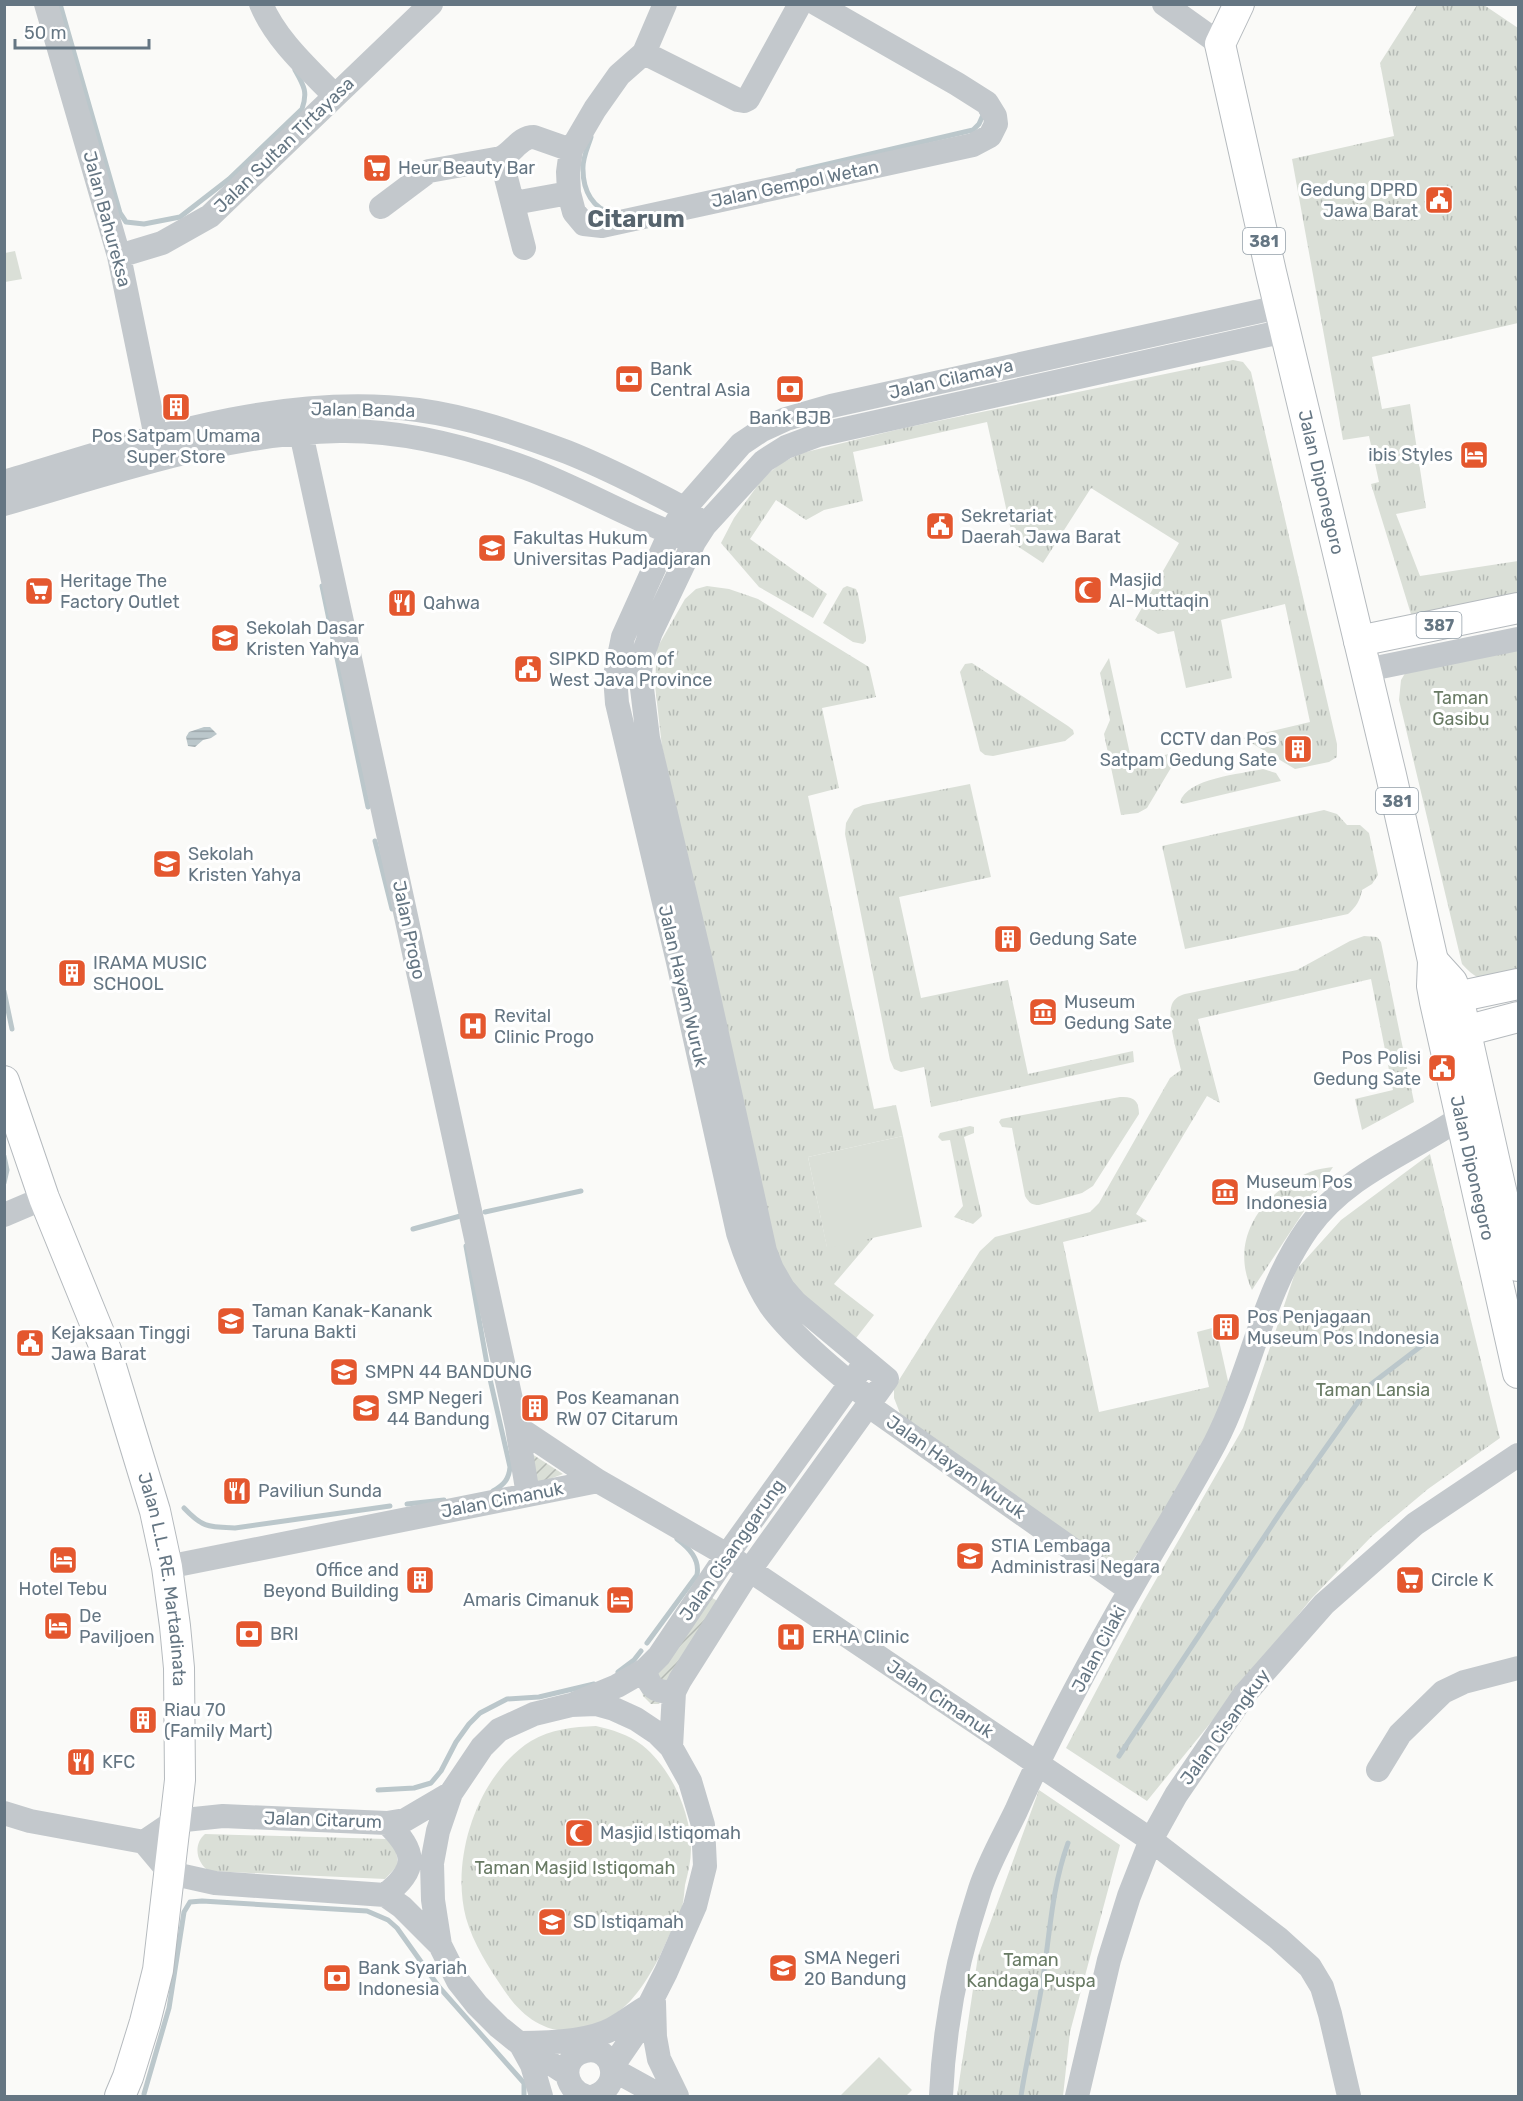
<svg xmlns="http://www.w3.org/2000/svg" width="1523" height="2101" font-family="Rubik,sans-serif">
	<style>
		.grass { fill: url(#grass-tufts) }
		.garden { fill: url(#garden-furrows) }
		.pitch { fill: #dadfd7 }
		.water { fill: url(#water-rules) }
		.lines { fill: none; stroke-linecap: round; stroke-linejoin: round }
		.stream { stroke: #bbc7cb; stroke-width: 5 }
		.major-casing { stroke: #b5babe; stroke-width: 32 }
		.minor { stroke: #c3c8cc; stroke-width: 24 }
		.major { stroke: #fff; stroke-width: 30 }
		.labels { text-anchor: middle; stroke-width: 6; stroke-linejoin: round; paint-order: stroke }
		.shield { fill: #fff; stroke: #939fa8; stroke-width: 1.5 }
		.shield-label { font-size: 16px; font-weight: bold; fill: #657683 }
		.street-label { font-size: 18px; fill: #657683; stroke: #fff }
		.poi-label { font-size: 18px; fill: #657683; stroke: #fff; text-anchor: start }
		.park-label { font-size: 18px; fill: #687a64; stroke: #fff }
		.district-label { font-size: 24px; font-weight: bold; fill: #57646e; stroke: #fff }
	</style>
	<defs>
		<pattern id="grass-tufts" width="24" height="20" patternUnits="userSpaceOnUse" patternTransform="scale(1.5)"><rect width="24" height="20" fill="#dadfd7"/><path d="M3 7l-1-3M5 7V3M7 7l1-3M15 17l-1-3M17 17v-4M19 17l1-3" fill="none" stroke="#b4b9b4"/></pattern>
		<pattern id="garden-furrows" width="10" height="10" patternUnits="userSpaceOnUse" patternTransform="scale(1.5)"><rect width="10" height="10" fill="#dadfd7"/><path d="M-1 1l2-2M0 10L10 0M9 11l2-2" fill="none" stroke="#b4b9b4"/></pattern>
		<pattern id="water-rules" width="6" height="5" patternUnits="userSpaceOnUse" patternTransform="scale(1.5)"><rect width="6" height="5" fill="#bbc7cb"/><path d="M0 2.5h6" fill="none" stroke="#9ca6aa"/></pattern>
	</defs>
	<rect width="100%" height="100%" fill="#fafaf8"/>
	<path class="grass" d="M1417,5H1484L1518,28V323L1372,357L1382,409L1410,404L1426,508L1396,514L1420,576L1518,561V605L1414,624L1371,484L1379,482L1369,436L1343,440L1292,159L1394,136L1380,63Z
		M1233,360L1243,362L1251,372L1337,744V757L1329,762L1295,769L1243,738L1310,722L1285,604L1221,620L1232,678L1186,688L1174,631L1158,634L1135,620L1179,543L1091,488L1043,563L1014,544L987,422L853,452L863,501L824,510L806,520L776,500L750,539L827,594L813,618L759,587L721,543L734,518L763,478L781,463L802,453L904,428Z
		M707,586L729,589L758,599L869,667L876,697L822,708L839,788L808,796L874,1109L896,1105L903,1136L808,1157L827,1247L874,1237L834,1284L874,1315L853,1342L782,1287L662,747L655,685L657,648L685,599L696,589Z
		M847,586L856,589L858,594L866,637V641L863,644L853,642L823,623L843,588Z
		M1518,638V977C1491,981 1483,987 1462,964L1399,700L1401,680L1410,665Z
		M1109,658L1132,763L1181,751L1147,808L1138,813L1121,815L1104,734L1110,720L1100,673Z
		M972,663L1068,726L1073,730L1074,734L1065,741L993,756L985,755L980,751L960,672L965,664Z
		M1263,769L1276,773L1281,781L1183,804L1180,802C1187,778 1241,774 1263,769Z
		M970,784L991,877L899,897L921,998L1008,980L1028,1074L1133,1051L1134,1062L931,1107L924,1067L901,1072L894,1069L890,1060L845,834L846,823L854,809L863,805Z
		M1324,810L1337,814L1347,825H1360L1369,833L1378,875L1372,884L1362,890C1360,901 1356,907 1348,914L1185,949L1162,846Z
		M1364,936L1377,937L1381,942L1414,1102L1362,1130L1355,1099L1393,1090L1371,979L1198,1019L1220,1103L1207,1096L1136,1214L1147,1221L1063,1242L1099,1412L1209,1387L1197,1332L1216,1327L1230,1390L1171,1504L1122,1576L903,1421L894,1398V1388L980,1251L995,1237L1090,1212L1099,1203L1170,1078L1181,1070C1178,1055 1165,1015 1173,1002C1177,996 1183,994 1190,993L1297,970L1350,941Z
		M1120,1097C1134,1096 1139,1101 1139,1114L1093,1186L1082,1193L1039,1205C1032,1205 1029,1203 1025,1196L1012,1128L1002,1127L999,1122L1001,1119Z
		M970,1126L974,1127V1133L964,1137L982,1216L973,1224L954,1217L963,1206L950,1140L942,1141L938,1137L940,1133Z
		M1430,1154L1500,1438L1428,1489L1372,1536L1312,1598L1147,1801L1066,1748L1142,1604L1243,1428L1296,1270L1341,1220Z
		M1333,1167L1252,1290C1228,1239 1263,1192 1310,1172C1317,1169 1326,1168 1333,1167Z
		M596,1726C612,1730 628,1734 642,1745C671,1768 691,1812 691,1849C691,1861 688,1873 685,1885C684,1892 684,1900 682,1907C678,1918 672,1930 667,1940C658,1962 639,1997 619,2011C575,2044 534,2035 504,1990C489,1968 473,1943 466,1918C450,1858 478,1774 531,1741C551,1729 573,1727 596,1726Z
		M1039,1790L1120,1845L1070,2032L1063,2096H957L978,1956Z
		M205,1834L386,1839L396,1849L398,1865L385,1879L209,1871C196,1863 193,1844 205,1834Z"/>
	<path class="garden" d="M532,1454L563,1474L534,1485Z
		M712,1598L716,1600L718,1611L659,1704H651L643,1696L642,1690Z"/>
	<path class="pitch" d="M15,251L22,279L5,282V253Z
		M903,1136L922,1227L827,1248L808,1157Z
		M879,2057L912,2090L906,2096H840Z"/>
	<path class="water" d="M204,727H210L217,734L211,738L203,740L195,747L188,746L186,737L189,732Z"/>
	<g class="lines">
		<path class="stream" d="M60,4L120,213L126,222L144,224L180,217L229,179L302,109C308,92 304,86 295,70
			M591,137C588,147 582,159 583,170C583,190 593,210 613,213
			M798,171L973,130L979,124L983,115L982,113
			M322,586L368,807
			M375,841L392,909
			M4,991L12,1029
			M4,1156L7,1170L4,1183
			M485,1212L581,1191
			M413,1229L464,1215
			M466,1246L487,1364
			M490,1379L510,1467C509,1479 504,1485 493,1491
			M407,1504L444,1500
			M184,1508C203,1528 208,1527 235,1528L390,1506
			M647,1643L697,1575C700,1559 689,1548 677,1539
			M618,1672L634,1660L641,1651
			M1119,1756L1284,1507L1370,1385L1437,1334
			M378,1790L414,1788L431,1783L441,1771L456,1742L469,1724L480,1713L507,1699L539,1697L594,1684
			M144,2094L169,2008L184,1912L190,1902L202,1901L367,1911L388,1920L397,1928L439,1987L524,2083V2096
			M1021,2096C1027,2057 1037,2018 1043,1978C1050,1932 1052,1887 1068,1843"/>
		<g class="major-casing">
			<g id="major">
				<path id="s1" d="M1239,4L1220,44L1271,272L1391,775L1433,961L1432,986L1435,1002L1518,1373"/>
				<path d="M1359,641L1518,608"/>
				<path d="M1433,961L1452,982L1458,997L1518,1266"/>
				<path d="M1438,1001L1518,984"/>
				<path d="M1446,1036L1518,1017"/>
				<path id="s2" d="M4,1081L44,1198L106,1350L155,1511L167,1567L175,1626L179,1668L180,1780L158,1970L145,2022L128,2077L120,2096"/>
			</g>
		</g>
		<path class="minor" d="M46,4L119,256L156,437
			M261,4C276,40 308,68 335,96
			M665,4L644,53L619,75L595,109L571,150L568,172L569,193L574,212L584,224L602,226L973,145L990,136L996,124L995,116L987,103L957,84L817,4
			M1164,4L1220,44
			M644,53L738,100L744,101L748,99L800,4
			M501,158L524,248
			M514,203L569,193
			M381,207L429,171L501,158C514,152 519,137 534,137L571,150
			M119,256L162,243L210,216L431,4
			M301,433L517,1427L528,1495
			M4,482C138,442 277,392 418,410C469,417 519,434 567,452C592,462 617,474 641,486C660,496 680,504 696,518
			M4,504C112,473 228,432 340,431C403,430 468,447 526,468C580,488 630,518 684,538
			M1366,670L1518,639
			M4,1215L44,1198
			M872,1401C841,1376 793,1337 770,1305C755,1282 746,1258 738,1233L678,962L617,703L615,676L623,637L670,533L685,508L741,444L762,430L786,419L831,406L1279,307
			M869,1406L1130,1590
			M517,1427L598,1481L727,1555L1151,1840L1278,1938L1310,1967L1322,1987L1330,2014L1349,2096
			M167,1567L598,1481
			M645,1670C649,1687 655,1693 674,1692
			M576,1703L617,1686L645,1670L659,1656L727,1555L860,1370
			M671,1747L674,1692L680,1680L749,1571L887,1379L796,1303L783,1288L772,1269L765,1251L700,957L648,738L640,672L642,657L651,632L694,542L705,525L764,461L786,447L818,435L1285,331
			M1378,1770L1400,1734L1443,1692L1464,1682L1518,1668
			M4,1813L30,1821L144,1842L175,1821L223,1816L387,1823L405,1820L451,1793
			M144,1842L170,1873L215,1883L385,1895L402,1907L440,1945L458,1981L477,2005L499,2027L519,2043L567,2074
			M385,1895C418,1869 417,1852 387,1823
			M440,1945L433,1900L432,1863L438,1831L451,1793L482,1747L499,1730L534,1714L571,1705L596,1704L614,1709L636,1719L657,1733L671,1747L690,1781L703,1825L705,1866L695,1906L666,1972L634,2035L612,2067
			M654,2002L655,2037L659,2059L677,2096
			M519,2043C547,2043 588,2042 612,2029C625,2022 636,2013 648,2006
			M521,2045L532,2065L541,2096
			M612,2069L661,2096
			M585,2096C563,2089 560,2057 585,2051C613,2045 624,2085 595,2096
			M941,2096C944,2027 958,1955 980,1889C989,1862 1004,1836 1016,1811C1050,1734 1090,1660 1132,1587C1159,1539 1189,1492 1215,1443C1251,1373 1262,1293 1308,1228C1347,1174 1407,1154 1460,1118
			M1077,2096L1109,1960L1129,1896L1151,1840L1176,1795L1244,1695L1324,1604L1415,1524L1518,1455"/>
		<use href="#major" class="major"/>
	</g>
	<defs>
		<g id="supermarket-square" transform="scale(1.5)"><rect x="-9" y="-9" width="18" height="18" rx="4" fill="#e4572e" stroke="#fff"/><path d="M-6-5.5h2.5l.6 2H6L4.5 2H-2.5L-4.4-4H-6ZM-1.5 3.2a1.3 1.3 0 1 0 .1 0ZM3 3.2a1.3 1.3 0 1 0 .1 0Z" fill="#fff"/></g>
		<g id="civic-square" transform="scale(1.5)"><rect x="-9" y="-9" width="18" height="18" rx="4" fill="#e4572e" stroke="#fff"/><path d="M-.6-6.5H3V-4.5H.6V-3L4-1V1h2V6H-6V1h2V-1L-.6-3ZM-1.2 2.5V6h2.4V2.5Z" fill="#fff"/></g>
		<g id="bank-square" transform="scale(1.5)"><rect x="-9" y="-9" width="18" height="18" rx="4" fill="#e4572e" stroke="#fff"/><path d="M-6-4H6V4H-6ZM0-2.3a2.3 2.3 0 1 0 0 4.6a2.3 2.3 0 1 0 0-4.6Z" fill="#fff"/></g>
		<g id="building-square" transform="scale(1.5)"><rect x="-9" y="-9" width="18" height="18" rx="4" fill="#e4572e" stroke="#fff"/><path d="M-4-6H4V6H1V3H-1V6H-4ZM-2.5-4.3h1.7v1.8h-1.7ZM.8-4.3h1.7v1.8H.8ZM-2.5-1h1.7V.8h-1.7ZM.8-1h1.7V.8H.8Z" fill="#fff"/></g>
		<g id="hotel-square" transform="scale(1.5)"><rect x="-9" y="-9" width="18" height="18" rx="4" fill="#e4572e" stroke="#fff"/><path d="M-6-4.5h1.5V1H6V5H4.5V3h-9V5H-6ZM-4 0a1.8 1.8 0 1 1 3.6 0ZM.5 0V-2.5h3Q6-2.5 6 0Z" fill="#fff"/></g>
		<g id="university-square" transform="scale(1.5)"><rect x="-9" y="-9" width="18" height="18" rx="4" fill="#e4572e" stroke="#fff"/><path d="M0-5L7-2L0 1L-7-2ZM-4 1L0 2.5L4 1V4Q0 6-4 4Z" fill="#fff"/></g>
		<g id="mosque-square" transform="scale(1.5)"><rect x="-9" y="-9" width="18" height="18" rx="4" fill="#e4572e" stroke="#fff"/><path d="M3.5-4.9A6 6 0 1 0 3.5 4.9A5 5 0 1 1 3.5-4.9Z" fill="#fff"/></g>
		<g id="restaurant-square" transform="scale(1.5)"><rect x="-9" y="-9" width="18" height="18" rx="4" fill="#e4572e" stroke="#fff"/><path d="M-5-6h1v4h1v-4h1v4h1v-4h1v5L-1.5 .5V6h-2V.5L-5-1ZM5-6V6H3V1.5H1.5Q1.5-4 5-6Z" fill="#fff"/></g>
		<g id="school-square" transform="scale(1.5)"><rect x="-9" y="-9" width="18" height="18" rx="4" fill="#e4572e" stroke="#fff"/><path d="M0-5L7-2L0 1L-7-2ZM-4 1L0 2.5L4 1V4Q0 6-4 4Z" fill="#fff"/></g>
		<g id="museum-square" transform="scale(1.5)"><rect x="-9" y="-9" width="18" height="18" rx="4" fill="#e4572e" stroke="#fff"/><path d="M0-6L6-3V-2H-6V-3ZM-5-1h2V3h-2ZM-1-1h2V3h-2ZM3-1h2V3H3ZM-6 4H6V6H-6Z" fill="#fff"/></g>
		<g id="hospital-square" transform="scale(1.5)"><rect x="-9" y="-9" width="18" height="18" rx="4" fill="#e4572e" stroke="#fff"/><path d="M-5-5h3v3.5h4V-5h3V5h-3V1.5h-4V5h-3Z" fill="#fff"/></g>
	</defs>
	<g fill-rule="evenodd">
		<use href="#supermarket-square" x="377" y="168"/>
		<use href="#civic-square" x="1439" y="200"/>
		<use href="#bank-square" x="629" y="379"/>
		<use href="#bank-square" x="790" y="389"/>
		<use href="#building-square" x="176" y="407"/>
		<use href="#hotel-square" x="1474" y="455"/>
		<use href="#civic-square" x="940" y="526"/>
		<use href="#university-square" x="492" y="548"/>
		<use href="#mosque-square" x="1088" y="590"/>
		<use href="#supermarket-square" x="39" y="591"/>
		<use href="#restaurant-square" x="402" y="603"/>
		<use href="#school-square" x="225" y="638"/>
		<use href="#civic-square" x="528" y="669"/>
		<use href="#building-square" x="1298" y="749"/>
		<use href="#school-square" x="167" y="864"/>
		<use href="#building-square" x="1008" y="939"/>
		<use href="#building-square" x="72" y="973"/>
		<use href="#museum-square" x="1043" y="1012"/>
		<use href="#hospital-square" x="473" y="1026"/>
		<use href="#civic-square" x="1442" y="1068"/>
		<use href="#museum-square" x="1225" y="1192"/>
		<use href="#school-square" x="231" y="1321"/>
		<use href="#building-square" x="1226" y="1327"/>
		<use href="#civic-square" x="30" y="1343"/>
		<use href="#school-square" x="344" y="1372"/>
		<use href="#school-square" x="366" y="1408"/>
		<use href="#building-square" x="535" y="1408"/>
		<use href="#restaurant-square" x="237" y="1491"/>
		<use href="#university-square" x="970" y="1556"/>
		<use href="#hotel-square" x="63" y="1560"/>
		<use href="#building-square" x="420" y="1580"/>
		<use href="#supermarket-square" x="1410" y="1580"/>
		<use href="#hotel-square" x="620" y="1600"/>
		<use href="#hotel-square" x="58" y="1626"/>
		<use href="#bank-square" x="249" y="1634"/>
		<use href="#hospital-square" x="791" y="1637"/>
		<use href="#building-square" x="143" y="1720"/>
		<use href="#restaurant-square" x="81" y="1762"/>
		<use href="#mosque-square" x="579" y="1833"/>
		<use href="#school-square" x="552" y="1922"/>
		<use href="#school-square" x="783" y="1968"/>
		<use href="#bank-square" x="337" y="1978"/>
	</g>
	<g class="labels">
		<g class="shield">
			<rect x="1243" y="228" width="42" height="26" rx="4.5"/>
			<rect x="1416.5" y="612" width="45" height="26" rx="4.5"/>
			<rect x="1376" y="788" width="42" height="26" rx="4.5"/>
		</g>
		<g class="shield-label">
			<text x="1264" y="247">381</text>
			<text x="1439" y="631">387</text>
			<text x="1397" y="807">381</text>
		</g>
		<g class="street-label">
			<text transform="translate(284 145) rotate(-44)" y="6">Jalan Sultan Tirtayasa</text>
			<text transform="translate(795 184) rotate(-12)" y="6">Jalan Gempol Wetan</text>
			<text transform="translate(107 219) rotate(75)" y="6">Jalan Bahureksa</text>
			<text transform="translate(951 379) rotate(-13)" y="6">Jalan Cilamaya</text>
			<text transform="translate(363 410) rotate(1)" y="6">Jalan Banda</text>
			<text dy="6" stroke="none"><textPath href="#s1" startOffset="494">Jalan Diponegoro</textPath></text>
			<text transform="translate(409 930) rotate(78)" y="6">Jalan Progo</text>
			<text transform="translate(683 986) rotate(77)" y="6">Jalan Hayam Wuruk</text>
			<text dy="6" stroke="none"><textPath href="#s1" startOffset="1197">Jalan Diponegoro</textPath></text>
			<text transform="translate(956 1467) rotate(35)" y="6">Jalan Hayam Wuruk</text>
			<text transform="translate(502 1500) rotate(-11)" y="6">Jalan Cimanuk</text>
			<text transform="translate(732 1550) rotate(-55)" y="6">Jalan Cisanggarung</text>
			<text dy="6" stroke="none"><textPath href="#s2" startOffset="525">Jalan L.L. RE. Martadinata</textPath></text>
			<text transform="translate(1099 1649) rotate(-62)" y="6">Jalan Cilaki</text>
			<text transform="translate(940 1699) rotate(34)" y="6">Jalan Cimanuk</text>
			<text transform="translate(1225 1727) rotate(-54)" y="6">Jalan Cisangkuy</text>
			<text transform="translate(323 1820) rotate(2)" y="6">Jalan Citarum</text>
		</g>
		<g class="poi-label">
			<text x="398" y="174">Heur Beauty Bar</text>
			<text x="1418" y="196" text-anchor="end">Gedung DPRD<tspan x="1418" dy="21">Jawa Barat</tspan></text>
			<text x="650" y="375">Bank<tspan x="650" dy="21">Central Asia</tspan></text>
			<text x="790" y="424" text-anchor="middle">Bank BJB</text>
			<text x="176" y="442" text-anchor="middle">Pos Satpam Umama<tspan x="176" dy="21">Super Store</tspan></text>
			<text x="1453" y="461" text-anchor="end">ibis Styles</text>
			<text x="961" y="522">Sekretariat<tspan x="961" dy="21">Daerah Jawa Barat</tspan></text>
			<text x="513" y="544">Fakultas Hukum<tspan x="513" dy="21">Universitas Padjadjaran</tspan></text>
			<text x="1109" y="586">Masjid<tspan x="1109" dy="21">Al-Muttaqin</tspan></text>
			<text x="60" y="587">Heritage The<tspan x="60" dy="21">Factory Outlet</tspan></text>
			<text x="423" y="609">Qahwa</text>
			<text x="246" y="634">Sekolah Dasar<tspan x="246" dy="21">Kristen Yahya</tspan></text>
			<text x="549" y="665">SIPKD Room of<tspan x="549" dy="21">West Java Province</tspan></text>
			<text x="1277" y="745" text-anchor="end">CCTV dan Pos<tspan x="1277" dy="21">Satpam Gedung Sate</tspan></text>
			<text x="188" y="860">Sekolah<tspan x="188" dy="21">Kristen Yahya</tspan></text>
			<text x="1029" y="945">Gedung Sate</text>
			<text x="93" y="969">IRAMA MUSIC<tspan x="93" dy="21">SCHOOL</tspan></text>
			<text x="1064" y="1008">Museum<tspan x="1064" dy="21">Gedung Sate</tspan></text>
			<text x="494" y="1022">Revital<tspan x="494" dy="21">Clinic Progo</tspan></text>
			<text x="1421" y="1064" text-anchor="end">Pos Polisi<tspan x="1421" dy="21">Gedung Sate</tspan></text>
			<text x="1246" y="1188">Museum Pos<tspan x="1246" dy="21">Indonesia</tspan></text>
			<text x="252" y="1317">Taman Kanak-Kanank<tspan x="252" dy="21">Taruna Bakti</tspan></text>
			<text x="1247" y="1323">Pos Penjagaan<tspan x="1247" dy="21">Museum Pos Indonesia</tspan></text>
			<text x="51" y="1339">Kejaksaan Tinggi<tspan x="51" dy="21">Jawa Barat</tspan></text>
			<text x="365" y="1378">SMPN 44 BANDUNG</text>
			<text x="387" y="1404">SMP Negeri<tspan x="387" dy="21">44 Bandung</tspan></text>
			<text x="556" y="1404">Pos Keamanan<tspan x="556" dy="21">RW 07 Citarum</tspan></text>
			<text x="258" y="1497">Paviliun Sunda</text>
			<text x="991" y="1552">STIA Lembaga<tspan x="991" dy="21">Administrasi Negara</tspan></text>
			<text x="399" y="1576" text-anchor="end">Office and<tspan x="399" dy="21">Beyond Building</tspan></text>
			<text x="1431" y="1586">Circle K</text>
			<text x="63" y="1595" text-anchor="middle">Hotel Tebu</text>
			<text x="599" y="1606" text-anchor="end">Amaris Cimanuk</text>
			<text x="79" y="1622">De<tspan x="79" dy="21">Paviljoen</tspan></text>
			<text x="270" y="1640">BRI</text>
			<text x="812" y="1643">ERHA Clinic</text>
			<text x="164" y="1716">Riau 70<tspan x="164" dy="21">(Family Mart)</tspan></text>
			<text x="102" y="1768">KFC</text>
			<text x="600" y="1839">Masjid Istiqomah</text>
			<text x="573" y="1928">SD Istiqamah</text>
			<text x="804" y="1964">SMA Negeri<tspan x="804" dy="21">20 Bandung</tspan></text>
			<text x="358" y="1974">Bank Syariah<tspan x="358" dy="21">Indonesia</tspan></text>
		</g>
		<g class="park-label">
			<text x="1461" y="704">Taman<tspan x="1461" dy="21">Gasibu</tspan></text>
			<text x="1373" y="1396">Taman Lansia</text>
			<text x="575" y="1874">Taman Masjid Istiqomah</text>
			<text x="1031" y="1966">Taman<tspan x="1031" dy="21">Kandaga Puspa</tspan></text>
		</g>
		<g class="district-label">
			<text x="636" y="227">Citarum</text>
		</g>
	</g>
	<rect width="1523" height="2101" fill="none" stroke="#657683" stroke-width="12"/>
	<path d="M15 39v9h134v-9" fill="none" stroke="#657683" stroke-width="3"/>
	<text x="24" y="39" font-size="18" fill="#657683" stroke="#ffffff" stroke-width="4.5" paint-order="stroke">50 m</text>
</svg>
